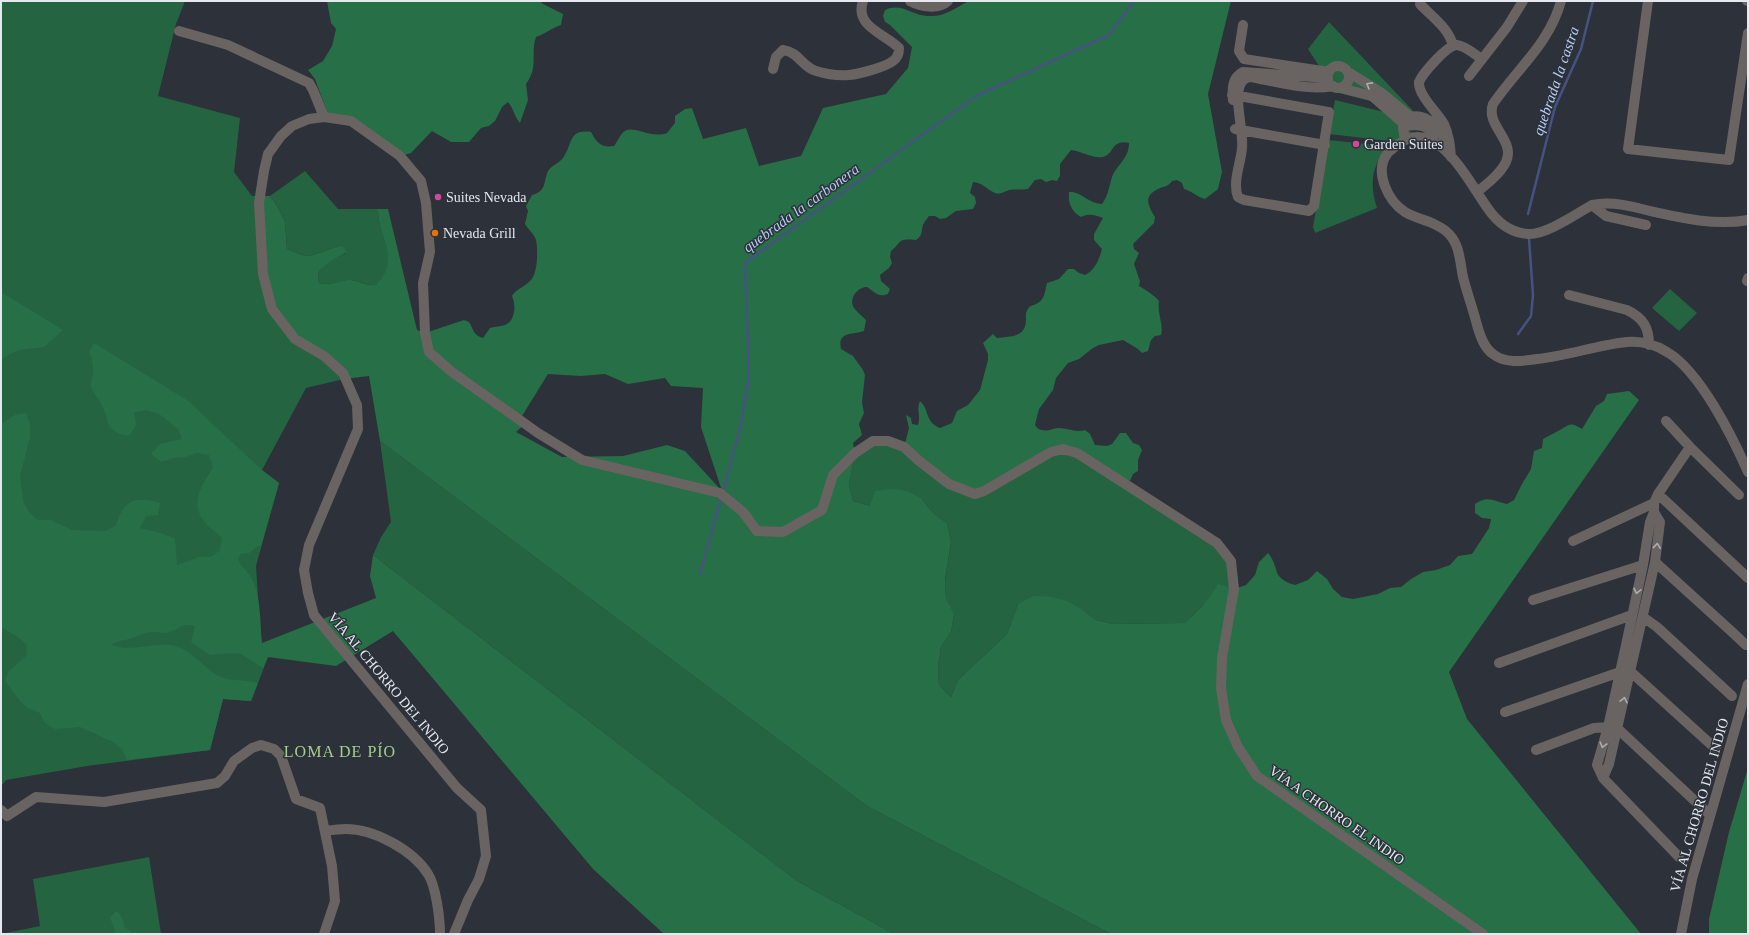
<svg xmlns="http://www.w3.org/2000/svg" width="1749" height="935" font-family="'Times New Roman',serif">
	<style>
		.green { fill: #256440 }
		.forest { fill: #276f46; fill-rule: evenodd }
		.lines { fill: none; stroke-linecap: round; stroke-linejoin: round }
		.stream { stroke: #465282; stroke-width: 2.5 }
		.minor { stroke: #696461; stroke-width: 10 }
		.oneway { stroke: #adadaf }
		.hotel-dot { fill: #d1479c; stroke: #2c313a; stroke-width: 1.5 }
		.food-dot { fill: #e8710a; stroke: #2c313a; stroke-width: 1.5 }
		.labels { text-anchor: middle; stroke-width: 3; stroke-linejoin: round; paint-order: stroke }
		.poi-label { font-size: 14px; fill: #e5e8ef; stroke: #2c313a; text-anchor: start }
		.street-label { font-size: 14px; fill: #e5e8ef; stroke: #2c313a }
		.water-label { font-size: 15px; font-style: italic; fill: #b9cdf5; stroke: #2c313a }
		.quarter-label { font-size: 16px; letter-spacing: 1px; fill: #a6cf8c; stroke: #2c313a }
	</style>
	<rect width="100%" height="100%" fill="#2c313a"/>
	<path class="green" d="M1,1H185L176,24L158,96L240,118L234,172L252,196L259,203L324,356L344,379L306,388L262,470L279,483L256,566L261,643L268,657L251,701L223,699L210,750L87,766L6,780L1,786Z
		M1329,22L1435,134H1426L1397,108L1336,92L1308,49Z
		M1335,100L1392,114L1415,136L1398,142L1329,134Z
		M1328,140L1387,146C1372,167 1369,183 1377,208L1315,233L1313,227Z
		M305,171L338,209H378C377,237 402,257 377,285C366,286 361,281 351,280C340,279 334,286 319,283L318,273L324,265L331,260L346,253L342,245L310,256L302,255L287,249L285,222L277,206L270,196Z
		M1670,289L1697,313L1679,331L1652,308Z
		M380,441L867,806L1111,934H894L797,881L373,555L381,537L391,522Z
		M873,441L904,447L1063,449L1217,543L1231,561L1234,589L1218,585C1208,600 1198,612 1184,623L1113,624L1096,620L1083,610L1018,604L1007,634L958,680L951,697L939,685L938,667L941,647L951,632L954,615L946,598L945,581L951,542L947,523L933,513L922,499L870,506L853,501L849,485L855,453Z
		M149,857L161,934H1L40,926L33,879Z"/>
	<path class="forest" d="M327,1H540L543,4L563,14L561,25C552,28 545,34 536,37C530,54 539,67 526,84L528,100L520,123C514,116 514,109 508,102L502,107L495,121L489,126L481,128L469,142H451L432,131L411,153L400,156L351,121L329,117L315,79L308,70L323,61L332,46L336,29L331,23Z
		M969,1H1231L1208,94L1222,172L1218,189L1205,199C1197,197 1192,191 1184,189L1182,183L1177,180L1172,181C1168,187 1164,186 1158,189C1143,196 1148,206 1155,217L1154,223L1133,244L1134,249L1139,253L1134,264L1140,281L1139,286C1146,290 1154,295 1159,301C1157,314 1164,325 1161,335L1155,336L1151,340L1148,351L1142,353L1138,349L1123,340L1099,345L1093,348L1079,359L1068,363L1056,378L1053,390L1039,409L1035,425C1037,428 1039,430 1043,430C1048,432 1053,428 1058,428C1069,428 1075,433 1085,430L1090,434L1095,445L1107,446L1112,444L1120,433H1126L1133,443L1139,445L1142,450L1138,460V471L1133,474L1130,481L1063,449L984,491L961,489L904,447L909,428L906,415L911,418L912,424L918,425C921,416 916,410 920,401C930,410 924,421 940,428L952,423L957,411L968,405L980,390L988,360V354L983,343L993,334L997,338C1009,336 1025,338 1026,321C1026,317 1025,312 1028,309C1030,305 1032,306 1036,304C1045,300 1045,291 1047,283L1059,279L1068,269H1074L1079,273L1085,275C1095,270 1099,260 1102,249L1094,240V234L1103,218C1095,215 1089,213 1081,217C1071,212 1068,202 1069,192C1081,191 1087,203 1102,204C1108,196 1109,187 1112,177C1117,164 1129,159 1129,143C1111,139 1115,154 1103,157C1093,159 1081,151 1071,150L1060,164V176L1057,181L1052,180L1046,182L1041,179L1035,180L1028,189C1022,190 1014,189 1009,190C1003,192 999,196 993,192C985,188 983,183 973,182L970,193L975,197L976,203L973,209L956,211L946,218L940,219L935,216H929C927,219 924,222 923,225C921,232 923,235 916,240C897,238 903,241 891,251L890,257L892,263L889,268L880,275L881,281L890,289L888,294C878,298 875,292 867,287C858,287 848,298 854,308C857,312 862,316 866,320L864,331C853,335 837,331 841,349L853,356L863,370L865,375L862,402L864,413L859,424L862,435L853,443L855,453L849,485L853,501L870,506L875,491L891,489L907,491L922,499L933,513L947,523L951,542L945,580L946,598L954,614L951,632L941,647L938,667L939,685L951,697L958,680L1007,634L1018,604L1033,596L1051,597L1067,601L1083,610L1096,620L1113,624L1184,623C1198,612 1208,600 1218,584L1234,589L1246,585L1255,575L1259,562L1268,553C1281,569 1270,577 1295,585L1308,580L1317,571L1327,579L1333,589L1342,597L1353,599L1378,594L1390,588L1401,587L1411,579L1423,572L1436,570L1450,565L1458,556L1472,554L1489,528L1491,519L1482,518L1475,513V504C1488,495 1493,501 1507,504L1514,500L1522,484L1531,469L1534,451L1542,448L1543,439C1548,436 1553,434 1558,431C1570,425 1569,421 1582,429L1596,406L1604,401L1607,394L1629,391L1639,400L1449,672L1467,719L1641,934H1111L867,806L380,441L369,376L344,379L343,373L295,339L272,309L259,203L252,196H270L277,206L285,222L287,249L302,255L310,256L342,245L347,252C335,259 326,262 318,273L319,283C334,286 339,279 351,280C360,281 366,286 376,285C402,258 377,237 378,209H388L417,330L425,333L464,320L469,322C474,330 473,335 483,338L490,328C503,325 511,327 514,312C515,306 514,301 512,296C517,288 525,287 531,280C538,272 538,249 536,240C534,234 528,229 525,224L528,211L526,206L532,195C547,191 543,182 548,171C551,166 559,163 563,158C573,144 568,129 591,132C597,143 601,148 614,146C618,141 620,134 625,131C634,125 651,139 667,133L675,123V116L685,109L692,108L703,139L746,128L759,166L801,156L823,108L886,94L908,68L912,47L890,25L885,22L883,16L885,10C901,2 913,16 928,16C946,17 954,8 969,1ZM548,374L581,376L605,374L628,384L665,378L671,386L703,388L701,427L722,491L685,451L667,445L623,456L562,457L516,432L526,423L522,416Z
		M1,292L63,330L44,347L20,350L8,355L1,360Z
		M94,343L187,400L262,470L279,483L261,546L256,547L249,553L241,554L238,558C240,567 250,572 253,581C261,599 260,623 262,643L376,598L370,576L373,555L797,881L894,934H664L593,869L393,631L336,666L268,657L263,668L241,654L236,653L210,655L191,642L195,626C180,622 178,632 165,633C161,633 157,632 153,632C144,632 137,637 129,639C122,641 118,640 111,645C135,653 155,641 175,646C194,651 204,670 221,677C232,682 246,679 258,683L251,701L223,699L210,750L127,760L122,749L113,742L80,727L55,729L45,723L40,713L28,708L20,701L5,681L9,671L26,656L27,645L18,637L1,627V424L15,415L26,413L30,424V437L20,476L23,501L29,512L38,520H51L72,530L106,531L116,525C124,500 135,495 160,503L158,515L146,516L140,528L164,534L175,539L177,565L199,557H211L220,550L222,538C216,532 208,527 204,521C189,503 203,484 213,467L209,455L197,453L185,457L173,458L161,462L151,454L160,444L182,439L178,429L159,414L147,410L134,412L136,425L130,436C102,431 112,423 101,404C97,397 93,392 90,385C95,372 94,364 89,352Z
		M1748,768V934H1709V919L1729,832Z
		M117,911L122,918L124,927L131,931V934H114L115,932L110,917Z"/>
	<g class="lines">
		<path class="stream" d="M1528,214L1555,107L1581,49L1593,1
			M1518,334L1531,316L1533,295L1529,239
			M723,491L740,428L749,378L745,263L976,96L1109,35L1134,1
			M700,574L721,498"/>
		<path class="minor" d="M910,1C921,7 938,10 948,1
			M1648,1L1628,149L1729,160L1748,33
			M1747,1H1748
			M1420,4C1432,17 1449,28 1453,46
			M1243,25L1239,51L1244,59L1329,72
			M179,31L228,45L309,83L313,90L324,117
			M1327 77a11 11 0 1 1 22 0a11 11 0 1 1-22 0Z
			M773,69L776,57L783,50C799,52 802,67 816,71C826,74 839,76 849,75C860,74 885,67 893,61C898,58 899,53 899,48C886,34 854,27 863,1
			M1348,72L1382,93L1411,117
			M1469,76L1507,27L1523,1
			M1340,88L1372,96L1404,124
			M1232,95L1239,96L1328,112H1329L1314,206L1309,211L1244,200L1238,197C1232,182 1241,163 1242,148C1244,132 1233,97 1241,83C1243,80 1247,77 1251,77C1277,82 1307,91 1333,86
			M1233,100C1232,88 1232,78 1243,72L1328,78
			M1403,126C1418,124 1434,124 1433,142
			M1235,129L1325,145
			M1405,140L1403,128L1407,118C1423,112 1438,124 1444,138
			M1451,157C1450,145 1449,135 1444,124C1437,112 1418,95 1419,82C1423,73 1448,44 1457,45C1466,46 1475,55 1482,59
			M1477,192C1487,184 1500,174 1506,162C1516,140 1485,126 1493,104C1516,70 1550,43 1561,1
			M1592,205L1606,216L1646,225
			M1748,220C1716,226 1681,218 1650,211C1631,206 1612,201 1592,205C1576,214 1546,235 1528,234C1514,233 1501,225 1492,214C1472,190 1439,112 1397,145C1394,148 1389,151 1387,154C1374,172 1388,201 1405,212C1413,217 1423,219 1432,223C1438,226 1445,229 1449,234C1460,245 1460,263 1463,277C1467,293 1473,309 1477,325C1480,335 1484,348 1493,354C1505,364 1523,361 1537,359C1567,356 1597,345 1627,342C1641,341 1656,345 1667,352C1700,371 1733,438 1748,472
			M1747,281L1748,278
			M1569,295L1627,310C1643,318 1649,327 1649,345
			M1666,421L1690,447
			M1658,494L1748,578
			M1573,541L1654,503
			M1655,562L1731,631L1746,645
			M1533,600L1643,565
			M1643,617L1657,627L1732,696
			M1499,663L1632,615
			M1631,672L1716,749
			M1505,712L1620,672
			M1617,728L1710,815
			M1536,750L1594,728L1608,727
			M1603,778L1609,764L1655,562L1660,522L1654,512
			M1,810L7,816L36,797L104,802L217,783L225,776L234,761L252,748L261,745L274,749L281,756L296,799L320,808L332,866L335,901L324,934
			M325,831C332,830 339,829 346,829C374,829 413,850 428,874C436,886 440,919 440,934
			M1679,857L1603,778L1597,765L1608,727L1626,645L1643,565L1650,522L1654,512V503L1658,494L1690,447L1739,495
			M454,934L468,900L479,879L486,856L481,810L457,788L314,615L308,593L304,570L309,545L358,429L357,405L343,373L324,356L295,339L272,309L263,274L259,203L264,171L268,154L281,136L292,126L309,119L324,117L351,121L400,156L421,181L426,203L430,252L423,283L425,333L429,352L452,372L538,433L582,460L720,493L743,512L757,531L783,532L822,510L833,475L855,453L873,441H888L904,447L918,460L949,484L975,494L984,491L1051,452L1063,449L1077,453L1217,543L1231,561L1234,589L1222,658L1221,688L1226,720L1238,747L1257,776L1483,934
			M1681,934L1692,879L1748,684"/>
	</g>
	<defs><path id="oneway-chevron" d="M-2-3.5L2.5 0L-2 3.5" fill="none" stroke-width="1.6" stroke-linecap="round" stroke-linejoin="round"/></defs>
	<g class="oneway">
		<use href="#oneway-chevron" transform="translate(1369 85) rotate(-151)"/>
		<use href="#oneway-chevron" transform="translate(1657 546) rotate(-84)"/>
		<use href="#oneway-chevron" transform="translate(1637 591) rotate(102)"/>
		<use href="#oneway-chevron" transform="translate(1624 700) rotate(-77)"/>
		<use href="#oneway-chevron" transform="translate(1603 745) rotate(105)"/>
	</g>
	<g class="hotel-dot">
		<circle cx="1356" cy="144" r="4"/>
		<circle cx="438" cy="197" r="4"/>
	</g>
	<circle class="food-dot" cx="435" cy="233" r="4"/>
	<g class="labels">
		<g class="poi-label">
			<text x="1364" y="149">Garden Suites</text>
			<text x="446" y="202">Suites Nevada</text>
			<text x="443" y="238">Nevada Grill</text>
		</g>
		<g class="street-label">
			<text transform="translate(389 683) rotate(50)" y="5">VÍA AL CHORRO DEL INDIO</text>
			<text transform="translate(1699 805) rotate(-74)" y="5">VÍA AL CHORRO DEL INDIO</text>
			<text transform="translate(1337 815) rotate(35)" y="5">VÍA A CHORRO EL INDIO</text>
		</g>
		<g class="water-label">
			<text transform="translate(1556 81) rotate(-71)" y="5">quebrada la castra</text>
			<text transform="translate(801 208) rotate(-36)" y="5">quebrada la carbonera</text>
		</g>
		<g class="quarter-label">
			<text x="340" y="757">LOMA DE PÍO</text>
		</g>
	</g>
	<rect width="1749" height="935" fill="none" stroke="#e5e8ef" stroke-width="4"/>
</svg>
